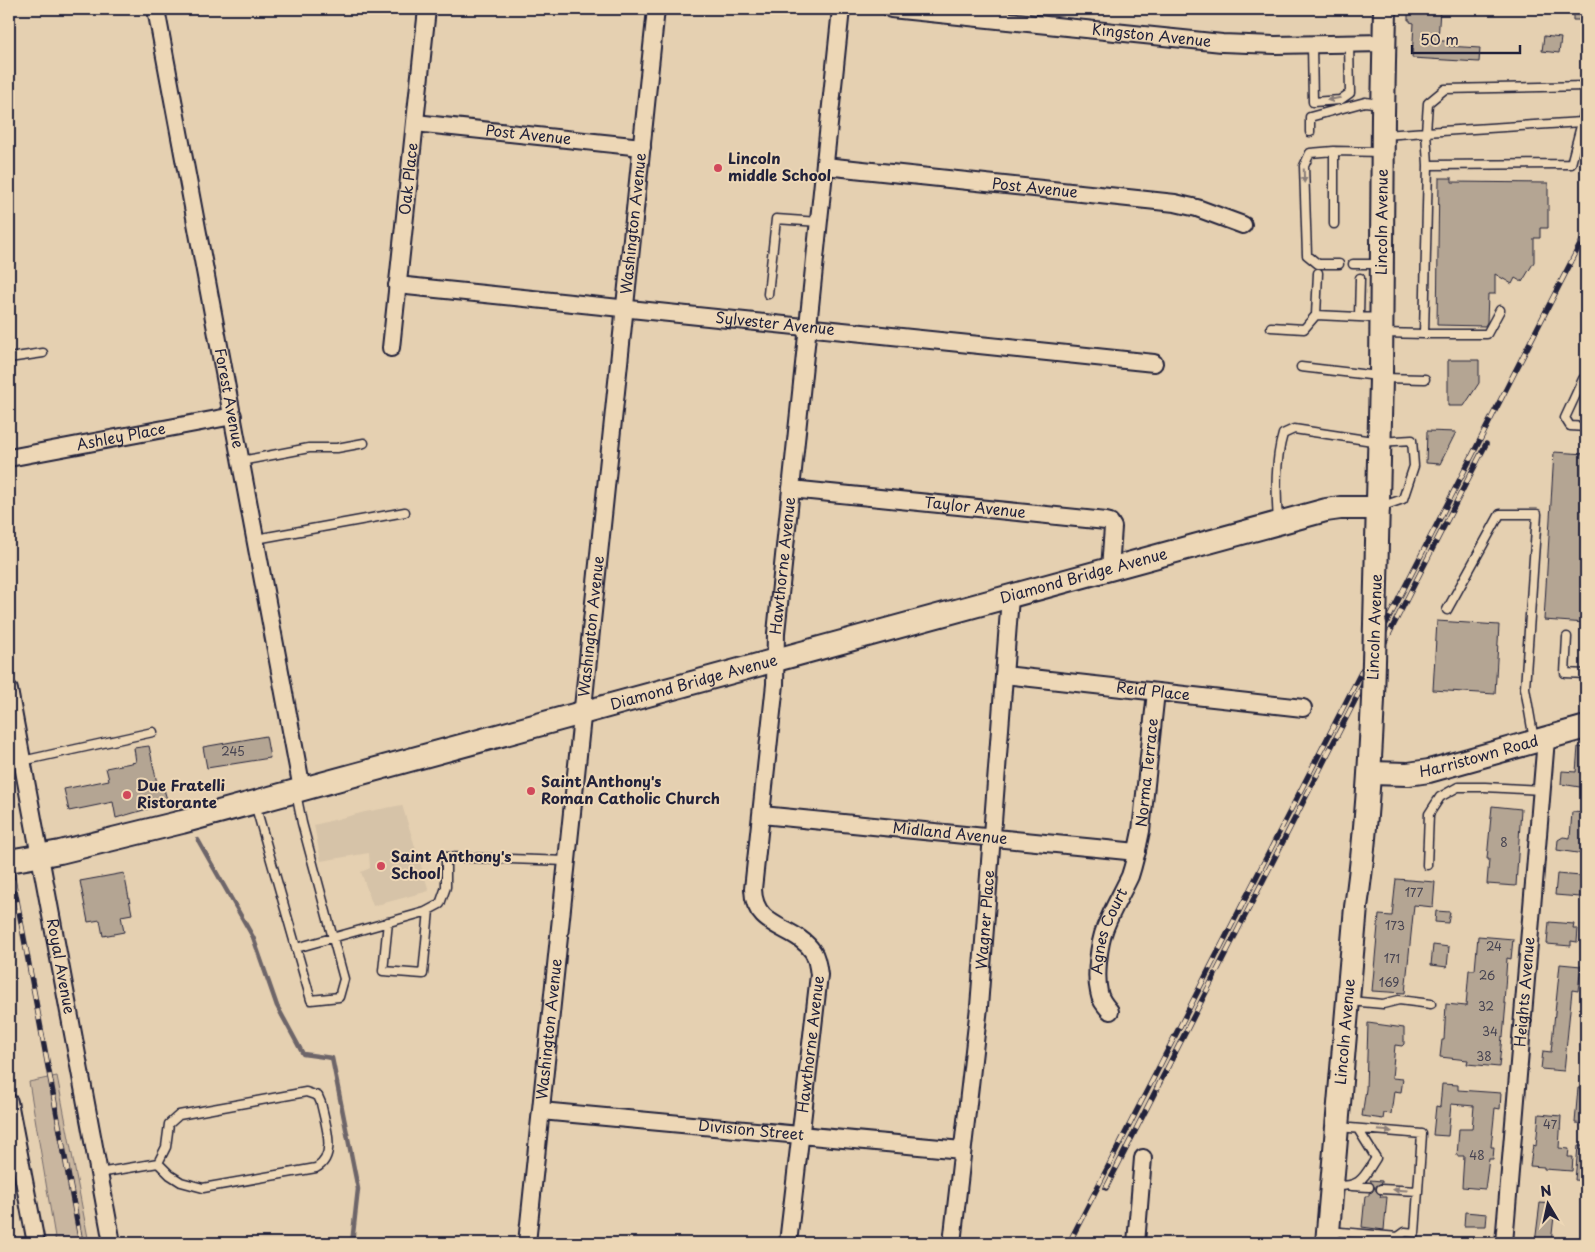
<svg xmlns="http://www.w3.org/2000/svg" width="1595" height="1252" font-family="'Playpen Sans',sans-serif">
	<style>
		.built { fill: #d6c3a8 }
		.green { fill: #c9b69f; stroke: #766c6d }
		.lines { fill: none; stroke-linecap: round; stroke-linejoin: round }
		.stream { stroke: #6d6569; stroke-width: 4.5 }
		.building { fill: #b4a593; stroke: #22223b }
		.lane-casing { stroke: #22223b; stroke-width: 11 }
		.street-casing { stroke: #22223b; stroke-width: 20 }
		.secondary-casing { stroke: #22223b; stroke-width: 26 }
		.lane { stroke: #edd7b6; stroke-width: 8 }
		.street { stroke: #edd7b6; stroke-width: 16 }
		.secondary { stroke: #edd7b6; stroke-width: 22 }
		.rail-casing { stroke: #22223b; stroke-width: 5.5 }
		.rail { stroke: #edd7b6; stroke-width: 4; stroke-dasharray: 11; stroke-linecap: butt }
		.secondary-bridge-casing { stroke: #22223b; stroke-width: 26; stroke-linecap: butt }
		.secondary-bridge { stroke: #edd7b6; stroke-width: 22 }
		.oneway { fill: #887c78 }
		.poi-dot { fill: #d1495b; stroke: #edd7b6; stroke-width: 2 }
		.labels { text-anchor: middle; stroke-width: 4; stroke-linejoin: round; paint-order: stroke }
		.number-label { font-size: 12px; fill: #464351 }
		.street-label { font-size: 15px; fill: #22223b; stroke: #edd7b6 }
		.poi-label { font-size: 15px; font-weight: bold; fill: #22223b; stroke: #edd7b6; text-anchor: start }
	</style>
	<rect width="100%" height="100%" fill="#e5d0b1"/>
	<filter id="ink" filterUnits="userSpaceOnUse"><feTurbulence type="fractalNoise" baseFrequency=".02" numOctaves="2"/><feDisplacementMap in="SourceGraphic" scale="10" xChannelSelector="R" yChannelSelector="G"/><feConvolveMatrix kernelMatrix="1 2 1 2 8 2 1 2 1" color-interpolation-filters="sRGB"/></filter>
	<g filter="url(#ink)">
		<path class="built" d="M402,805L429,891L373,906L361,872L370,868L369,853L321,861L314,825L365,812Z"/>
		<path class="green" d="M57,1076L89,1243H56L29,1082Z"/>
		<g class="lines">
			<path class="stream" d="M198,840L253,937L277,1006L303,1054L332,1058L358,1189L352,1243"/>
		</g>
		<path class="building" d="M1408,9H1440L1438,41H1447V46L1480,48L1479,62L1412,58L1414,23L1410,22V20H1408Z
			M1573,9H1584V20H1573Z
			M1544,36L1561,38L1559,53L1542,51Z
			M1439,178H1452V182L1548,183V228H1540V238H1534V262L1522,282L1515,278L1512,284L1495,274V294H1488L1487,322L1485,326L1437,325Z
			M1448,360H1479V383L1464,406H1448Z
			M1427,431L1456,432L1440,464L1426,463Z
			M1554,452L1586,454V623L1544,620Z
			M1437,621L1499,625L1495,694L1433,690Z
			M266,736L270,758L207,768L203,747Z
			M149,746L157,783H158L160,786H163L168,803L116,818L113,802L69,811L64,789L109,780L106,768L136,762L134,748Z
			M1578,747L1586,748V788L1561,784L1562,771L1576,772Z
			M1492,806L1521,809L1516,886L1487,884L1489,859H1487Z
			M1572,812L1586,813V852H1584V854L1557,850L1558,840L1563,837L1570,838Z
			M124,873L132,914L121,916L124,932L103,936L100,920L88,922L80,881Z
			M1557,874L1581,876L1580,897L1555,895Z
			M1396,879L1435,882L1433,907L1414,905L1405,993L1372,991L1379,915L1392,916Z
			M1436,911L1450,912L1448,923L1435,922Z
			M1549,922L1574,924L1573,929H1578L1577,942L1571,941V946L1547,944Z
			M1478,936L1513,939L1511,959L1507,958L1504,1003H1506L1503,1037L1502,1036L1499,1067L1467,1064L1468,1060L1440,1057L1442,1040H1444L1446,1004L1466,1006L1469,970H1475Z
			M1433,945L1449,947L1447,967L1431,965Z
			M1560,964L1581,966L1578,991L1572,990L1564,1071L1541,1069L1543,1051L1551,1052Z
			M1368,1023L1404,1028V1044L1402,1046L1395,1045L1392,1078L1403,1079L1401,1092L1394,1091L1391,1114L1384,1113L1383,1119L1362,1116L1366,1089Z
			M1442,1084L1458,1085V1090L1501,1093L1500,1109L1495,1108L1491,1147H1494L1493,1159H1489L1485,1189L1462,1187L1464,1156H1457L1459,1129H1472L1474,1106L1451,1104L1448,1136L1433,1135L1436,1106L1440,1107Z
			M1578,1088H1586V1124L1575,1123Z
			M1539,1114L1561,1116L1559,1148L1569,1149L1568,1157H1573L1572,1171L1544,1169V1167L1530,1166L1533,1145L1536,1146Z
			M1578,1146H1586V1181L1575,1180Z
			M1370,1180L1382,1181V1183L1376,1186V1191L1381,1195L1380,1197H1387L1384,1230L1362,1227L1365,1196H1369V1193L1372,1192L1375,1188Z
			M1540,1203L1551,1204L1550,1215L1554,1216L1551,1243H1535Z
			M1465,1212L1487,1214L1486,1226H1464Z"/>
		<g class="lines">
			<g class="lane-casing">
				<path id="lane" d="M1312,44L1313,102L1340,100L1350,93L1349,44
					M1310,132V117L1365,102L1381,104
					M1385,135L1426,132L1428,103L1445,89L1586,86
					M1334,151L1310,153L1304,166L1307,255L1318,264H1339
					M1428,165L1426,132L1582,122
					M1334,224V151L1381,152
					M1353,264H1381
					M1318,273L1316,315L1380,318
					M768,294L776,219L819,222
					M1359,316L1360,278
					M1271,327L1304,329L1316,315
					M1383,333L1424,334L1428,165L1571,164L1586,107
					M1424,334H1487L1500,310
					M9,358L43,353
					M1301,367L1378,376
					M1383,378L1425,379
					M1586,378L1583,379L1565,418L1570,426L1586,427
					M241,461L309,448H337L364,443
					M1278,521C1276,492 1275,461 1283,434L1294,429L1379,442L1412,440L1414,466L1403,499L1380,507
					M256,539L405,512
					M1447,610L1500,514H1537L1525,688L1534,740
					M1567,637L1565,673L1586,674
					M22,761L153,732
					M255,804L311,1000L339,997L344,979L302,823L296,793
					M1427,865L1429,814L1440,797L1458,787H1485L1542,790
					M388,922L383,971L423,974L429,910
					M296,948L425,912L440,904L446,887V857L567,861
					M1350,1001L1383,1004L1399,1000L1431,1004
					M99,1173L158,1163L170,1175L181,1182L203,1188L316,1168C338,1156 325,1123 321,1103L318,1096L306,1092L179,1115L169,1124L166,1147L158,1163
					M1333,1186C1361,1187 1362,1180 1376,1158L1358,1129
					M1352,1186L1369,1187
					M1381,1189L1418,1191
					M1329,1231L1398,1237L1405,1232L1415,1233L1422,1134L1338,1127"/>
			</g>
			<g class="street-casing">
				<g id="street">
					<path id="s1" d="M156,9L302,789"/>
					<path id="s2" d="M891,9L1222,43L1275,45L1384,43"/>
					<path id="s3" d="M415,123L642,147"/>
					<path id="s4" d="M825,166L1175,203L1197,208L1243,225"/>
					<path id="s5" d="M397,285L1154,363"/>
					<path id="s6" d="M391,348L427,9"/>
					<path id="s7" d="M9,458L233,416"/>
					<path id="s8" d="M791,489L1106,521L1110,522L1113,527L1110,569"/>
					<path id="s9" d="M1004,675L1303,708"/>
					<path id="s10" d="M9,690L112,1243"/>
					<path id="s11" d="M762,815L1137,852"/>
					<path id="s12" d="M1110,1011C1105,1005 1100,1000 1099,992C1095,975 1099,944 1105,928C1112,910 1122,893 1130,876C1135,861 1138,846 1141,831L1156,692"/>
					<path d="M9,1102L36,1243"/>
					<path id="s13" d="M541,1111L962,1150"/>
					<path id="s14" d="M527,1243L656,9"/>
					<path id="s15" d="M788,1243L819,975C818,967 817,958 813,952C796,925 754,930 753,889L775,684L776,633L841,9"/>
					<path id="s16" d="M952,1243L979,1007L1010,597"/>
					<path d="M1136,1243L1143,1158"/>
					<path id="s17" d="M1504,1243L1546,739"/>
				</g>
			</g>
			<g class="secondary-casing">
				<g id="secondary">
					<path id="s18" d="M1375,624L1381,378L1383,115L1385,9"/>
					<path id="s19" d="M1370,773L1408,774L1429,771L1586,727"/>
					<path id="s20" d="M9,861L60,852L182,822L1326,510L1340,508H1378"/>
					<path id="s21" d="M1327,1243L1356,907C1366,838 1370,769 1373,699"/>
				</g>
			</g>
			<use href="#lane" class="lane"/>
			<use href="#street" class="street"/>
			<use href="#secondary" class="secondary"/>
			<g class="rail-casing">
				<path id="rail" d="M9,858L81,1243
					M1106,1188L1486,444
					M1069,1243L1586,233"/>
			</g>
			<use href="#rail" class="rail"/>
			<g class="secondary-bridge-casing">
				<path id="secondary-bridge" d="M1373,699L1375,624"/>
			</g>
			<use href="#secondary-bridge" class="secondary-bridge"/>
		</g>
		<defs><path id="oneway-solid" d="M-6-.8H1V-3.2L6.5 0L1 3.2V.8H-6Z" transform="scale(1.25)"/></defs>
		<g class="oneway">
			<use href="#oneway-solid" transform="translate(1334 99) rotate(169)"/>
			<use href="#oneway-solid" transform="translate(1304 176) rotate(88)"/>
			<use href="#oneway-solid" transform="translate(1385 1131) rotate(5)"/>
			<use href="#oneway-solid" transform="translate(1400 1190) rotate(-176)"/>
		</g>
	</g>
	<g class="poi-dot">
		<circle cx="718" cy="168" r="5"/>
		<circle cx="531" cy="791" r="5"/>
		<circle cx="127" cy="795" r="5"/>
		<circle cx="381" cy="866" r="5"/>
	</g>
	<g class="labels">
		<g class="number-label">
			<text x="233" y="756">245</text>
			<text x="1504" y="847">8</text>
			<text x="1414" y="897">177</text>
			<text x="1395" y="930">173</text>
			<text x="1494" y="951">24</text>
			<text x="1392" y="963">171</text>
			<text x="1487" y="980">26</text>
			<text x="1389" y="987">169</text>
			<text x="1486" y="1011">32</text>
			<text x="1490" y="1036">34</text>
			<text x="1484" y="1061">38</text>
			<text x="1550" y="1129">47</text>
			<text x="1477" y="1160">48</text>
		</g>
		<g class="street-label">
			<text dy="5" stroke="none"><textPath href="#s2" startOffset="262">Kingston Avenue</textPath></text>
			<text dy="5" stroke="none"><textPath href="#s3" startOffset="114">Post Avenue</textPath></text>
			<text dy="5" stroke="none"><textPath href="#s6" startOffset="170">Oak Place</textPath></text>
			<text dy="5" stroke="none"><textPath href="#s4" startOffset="211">Post Avenue</textPath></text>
			<text dy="5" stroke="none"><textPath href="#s18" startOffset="402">Lincoln Avenue</textPath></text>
			<text dy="5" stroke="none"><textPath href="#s14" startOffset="1025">Washington Avenue</textPath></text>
			<text dy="5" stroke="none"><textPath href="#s5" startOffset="380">Sylvester Avenue</textPath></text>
			<text dy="5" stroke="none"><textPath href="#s1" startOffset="396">Forest Avenue</textPath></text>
			<text dy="5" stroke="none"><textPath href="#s7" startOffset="114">Ashley Place</textPath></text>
			<text dy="5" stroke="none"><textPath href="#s8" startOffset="185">Taylor Avenue</textPath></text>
			<text dy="5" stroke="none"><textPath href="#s15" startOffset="710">Hawthorne Avenue</textPath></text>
			<text dy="5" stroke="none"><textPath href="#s20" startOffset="1112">Diamond Bridge Avenue</textPath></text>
			<text dy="5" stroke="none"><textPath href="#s14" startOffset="620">Washington Avenue</textPath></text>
			<text transform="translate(1375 627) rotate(-88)" y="5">Lincoln Avenue</text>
			<text dy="5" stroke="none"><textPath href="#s20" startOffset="708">Diamond Bridge Avenue</textPath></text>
			<text dy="5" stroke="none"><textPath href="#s9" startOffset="150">Reid Place</textPath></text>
			<text dy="5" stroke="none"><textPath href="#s19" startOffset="111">Harristown Road</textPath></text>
			<text dy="5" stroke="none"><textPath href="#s12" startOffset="250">Norma Terrace</textPath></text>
			<text dy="5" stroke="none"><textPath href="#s11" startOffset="189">Midland Avenue</textPath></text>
			<text dy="5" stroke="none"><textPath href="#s16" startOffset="325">Wagner Place</textPath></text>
			<text dy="5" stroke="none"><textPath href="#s12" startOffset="85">Agnes Court</textPath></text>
			<text dy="5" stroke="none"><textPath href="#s10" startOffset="281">Royal Avenue</textPath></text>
			<text dy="5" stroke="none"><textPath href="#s17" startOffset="252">Heights Avenue</textPath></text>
			<text dy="5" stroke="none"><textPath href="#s14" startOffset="215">Washington Avenue</textPath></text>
			<text dy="5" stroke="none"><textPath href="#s21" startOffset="212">Lincoln Avenue</textPath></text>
			<text dy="5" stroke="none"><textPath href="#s15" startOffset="200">Hawthorne Avenue</textPath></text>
			<text dy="5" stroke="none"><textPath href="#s13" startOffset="211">Division Street</textPath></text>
		</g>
		<g class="poi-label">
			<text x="728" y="164">Lincoln<tspan x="728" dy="17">middle School</tspan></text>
			<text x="541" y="787">Saint Anthony's<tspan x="541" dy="17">Roman Catholic Church</tspan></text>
			<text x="137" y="791">Due Fratelli<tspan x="137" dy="17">Ristorante</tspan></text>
			<text x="391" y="862">Saint Anthony's<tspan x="391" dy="17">School</tspan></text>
		</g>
	</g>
	<rect width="1595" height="1252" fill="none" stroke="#edd7b6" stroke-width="30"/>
	<rect x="15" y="15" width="1565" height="1222" fill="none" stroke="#22223b" stroke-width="2" filter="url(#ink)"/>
	<g transform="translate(1548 1204) rotate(351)" stroke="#edd7b6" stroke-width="4" paint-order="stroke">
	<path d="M0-4L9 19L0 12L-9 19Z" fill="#22223b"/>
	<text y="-8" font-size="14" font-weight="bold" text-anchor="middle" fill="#22223b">N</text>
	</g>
	<path d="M1412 45v8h108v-8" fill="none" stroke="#22223b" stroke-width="2.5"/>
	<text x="1420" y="45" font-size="15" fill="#22223b" stroke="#edd7b6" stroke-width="4" paint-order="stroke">50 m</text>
</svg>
